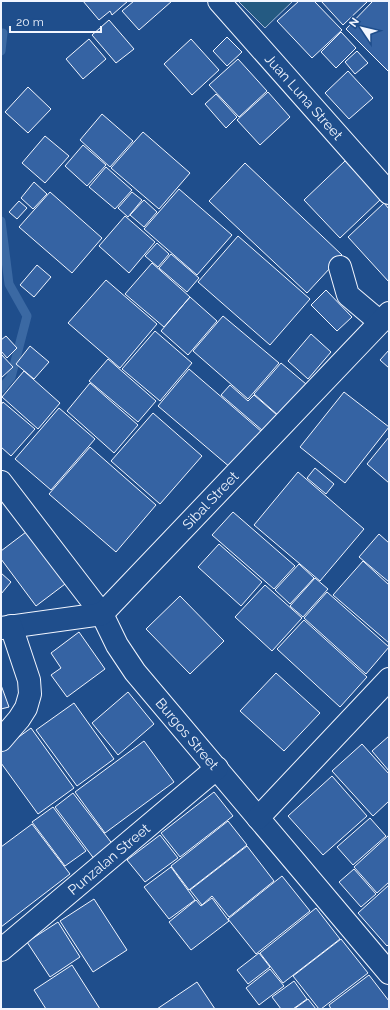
<svg xmlns="http://www.w3.org/2000/svg" width="390" height="1010" font-family="Raleway,sans-serif">
	<style>
		.green { fill: #245a82; stroke: #a8bbd7 }
		.lines { fill: none; stroke-linecap: round; stroke-linejoin: round }
		.stream { stroke: #3b69a3; stroke-width: 9 }
		.building { fill: #3563a3; stroke: #f2f6ff }
		.minor-casing { stroke: #f2f6ff; stroke-width: 24 }
		.minor { stroke: #1f4e8c; stroke-width: 22 }
		.labels { text-anchor: middle; stroke-width: 3; stroke-linejoin: round; paint-order: stroke }
		.street-label { font-size: 14px; fill: #f2f6ff; stroke: #1f4e8c }
	</style>
	<rect width="100%" height="100%" fill="#1f4e8c"/>
	<path class="green" d="M238,1H293L265,28Z"/>
	<g class="lines">
		<path class="stream" d="M1,51L3,33
			M1,221L9,284L27,316L11,377L1,389"/>
	</g>
	<path class="building" d="M83,1H128L112,15L110,11L99,20Z
		M134,1H172L139,30L122,11Z
		M299,1H314L342,30L312,58L277,21Z
		M321,1H368L343,25Z
		M373,1H389V72L346,29Z
		M109,20L134,49L116,63L92,35Z
		M341,32L356,48L336,68L321,52Z
		M227,37L242,52L227,66L213,51Z
		M89,39L106,59L83,79L66,59Z
		M191,39L219,70L192,95L164,64Z
		M357,51L368,63L355,74L345,62Z
		M238,59L267,91L239,117L209,85Z
		M348,71L373,98L349,119L325,93Z
		M28,87L51,109L28,133L5,112Z
		M268,92L290,117L260,145L237,120Z
		M216,94L237,117L226,128L205,104Z
		M102,114L133,141L110,167L80,140Z
		M143,132L190,173L159,209L111,168Z
		M45,136L69,156L45,183L22,163Z
		M83,145L106,165L87,186L65,166Z
		M345,161L381,199L340,238L304,200Z
		M245,163L342,255L307,293L209,201Z
		M106,167L132,190L115,209L89,187Z
		M34,182L47,194L33,209L21,198Z
		M179,189L232,235L197,275L144,229Z
		M50,192L102,238L72,273L19,227Z
		M132,192L142,200L128,217L118,208Z
		M144,200L157,212L144,227L130,215Z
		M19,201L27,208L17,219L9,212Z
		M384,203L389,209V282L348,237Z
		M125,216L155,242L129,273L99,246Z
		M238,236L310,299L270,345L198,282Z
		M157,243L169,254L158,267L145,256Z
		M171,254L199,278L187,292L159,268Z
		M152,263L190,297L164,327L125,294Z
		M37,265L51,277L34,297L20,285Z
		M106,280L157,324L120,368L68,323Z
		M326,290L352,317L337,331L311,305Z
		M190,297L217,321L188,355L161,331Z
		M223,316L279,363L248,399L193,351Z
		M155,331L192,363L160,401L122,369Z
		M311,334L331,352L308,379L288,361Z
		M6,336L17,348L7,358L1,351V340Z
		M30,346L49,362L34,379L16,364Z
		M389,350V368L380,360Z
		M1,354L13,367L1,378Z
		M108,359L156,401L138,422L89,381Z
		M281,363L306,384L279,416L254,394Z
		M189,369L262,432L231,468L158,406Z
		M24,371L60,403L38,429L2,397Z
		M90,383L138,425L114,453L67,411Z
		M230,385L248,401L254,395L277,415L263,431L221,395Z
		M344,392L389,427L345,483L300,447Z
		M3,402L35,429L11,456L1,447V405Z
		M59,408L95,439L51,490L15,459Z
		M153,413L202,456L160,504L111,461Z
		M389,437V483L367,464Z
		M90,447L156,505L116,552L49,494Z
		M315,468L334,484L326,494L307,478Z
		M298,472L364,529L320,581L254,525Z
		M233,512L295,566L274,589L212,535Z
		M30,529L69,581L36,606L1,559V551Z
		M379,534L389,543V582L359,557Z
		M219,544L262,582L241,606L198,567Z
		M363,561L389,585V643L333,595Z
		M299,564L314,578L290,604L275,590Z
		M1,573L11,582L1,594Z
		M315,578L328,589L303,617L290,606Z
		M265,585L302,618L272,651L235,617Z
		M327,592L389,647L366,674L304,618Z
		M180,596L224,641L190,674L146,629Z
		M304,620L367,677L340,707L277,649Z
		M79,632L105,669L67,697L51,675L61,668L51,653Z
		M276,673L320,713L284,751L240,711Z
		M1,685L9,707L1,709Z
		M128,692L154,724L118,755L92,723Z
		M74,703L114,759L77,786L36,730Z
		M31,728L74,788L38,814L1,763V750Z
		M389,736V771L372,751Z
		M144,741L174,782L105,833L75,792Z
		M362,744L389,774V801L373,816L332,771Z
		M332,776L367,816L323,855L288,816Z
		M214,792L233,816L180,857L161,833Z
		M73,793L114,846L95,860L55,807Z
		M53,807L86,851L65,866L32,822Z
		M370,818L386,836L353,865L337,847Z
		M228,821L247,845L189,890L171,866Z
		M32,824L70,874L1,927V847Z
		M160,835L178,858L145,882L127,860Z
		M389,835V882L377,893L354,867Z
		M247,846L274,881L229,917L212,896L202,905L190,890Z
		M171,867L195,900L169,919L144,887Z
		M354,869L376,894L361,907L339,882Z
		M282,876L310,911L256,954L228,919Z
		M389,885V944L387,946L358,913Z
		M212,898L229,921L191,950L169,922L196,900L201,906Z
		M94,899L127,950L93,972L60,921Z
		M316,908L340,939L283,983L260,953Z
		M58,922L80,957L50,977L27,942Z
		M341,939L368,973L321,1009H319L293,976Z
		M259,953L270,967L248,984L237,970Z
		M72,965L100,1009H46L34,990Z
		M270,969L284,986L259,1005L246,988Z
		M369,975L389,1001V1009H331L329,1005Z
		M294,981L307,999L293,1009H281L272,997Z
		M197,982L215,1009H157Z
		M308,999L316,1009H294Z"/>
	<g class="lines">
		<g class="minor-casing">
			<g id="minor">
				<path id="s1" d="M219,1L389,193"/>
				<path d="M340,267L348,295L380,322"/>
				<path id="s2" d="M1,482L102,614L117,645L135,672L389,973"/>
				<path id="s3" d="M1,628L102,614L389,313"/>
				<path d="M1,740L19,719L26,708L30,694L29,680L11,626"/>
				<path d="M258,818L389,679"/>
				<path id="s4" d="M1,950L217,768"/>
			</g>
		</g>
		<use href="#minor" class="minor"/>
	</g>
	<g class="labels">
		<g class="street-label">
			<text dy="5" stroke="none"><textPath href="#s1" startOffset="128">Juan Luna Street</textPath></text>
			<text dy="5" stroke="none"><textPath href="#s3" startOffset="259">Sibal Street</textPath></text>
			<text dy="5" stroke="none"><textPath href="#s2" startOffset="314">Burgos Street</textPath></text>
			<text dy="5" stroke="none"><textPath href="#s4" startOffset="141">Punzalan Street</textPath></text>
		</g>
	</g>
	<rect width="390" height="1010" fill="none" stroke="#f2f6ff" stroke-width="4"/>
	<g transform="translate(362 28) rotate(305)" stroke="#1f4e8c" stroke-width="3" paint-order="stroke">
	<path d="M0-3L7 15L0 10L-7 15Z" fill="#f2f6ff"/>
	<text y="-6" font-size="11" font-weight="bold" text-anchor="middle" fill="#f2f6ff">N</text>
	</g>
	<path d="M10 26v6h91v-6" fill="none" stroke="#f2f6ff" stroke-width="2"/>
	<text x="16" y="26" font-size="12" fill="#f2f6ff" stroke="#1f4e8c" stroke-width="3" paint-order="stroke">20 m</text>
</svg>
